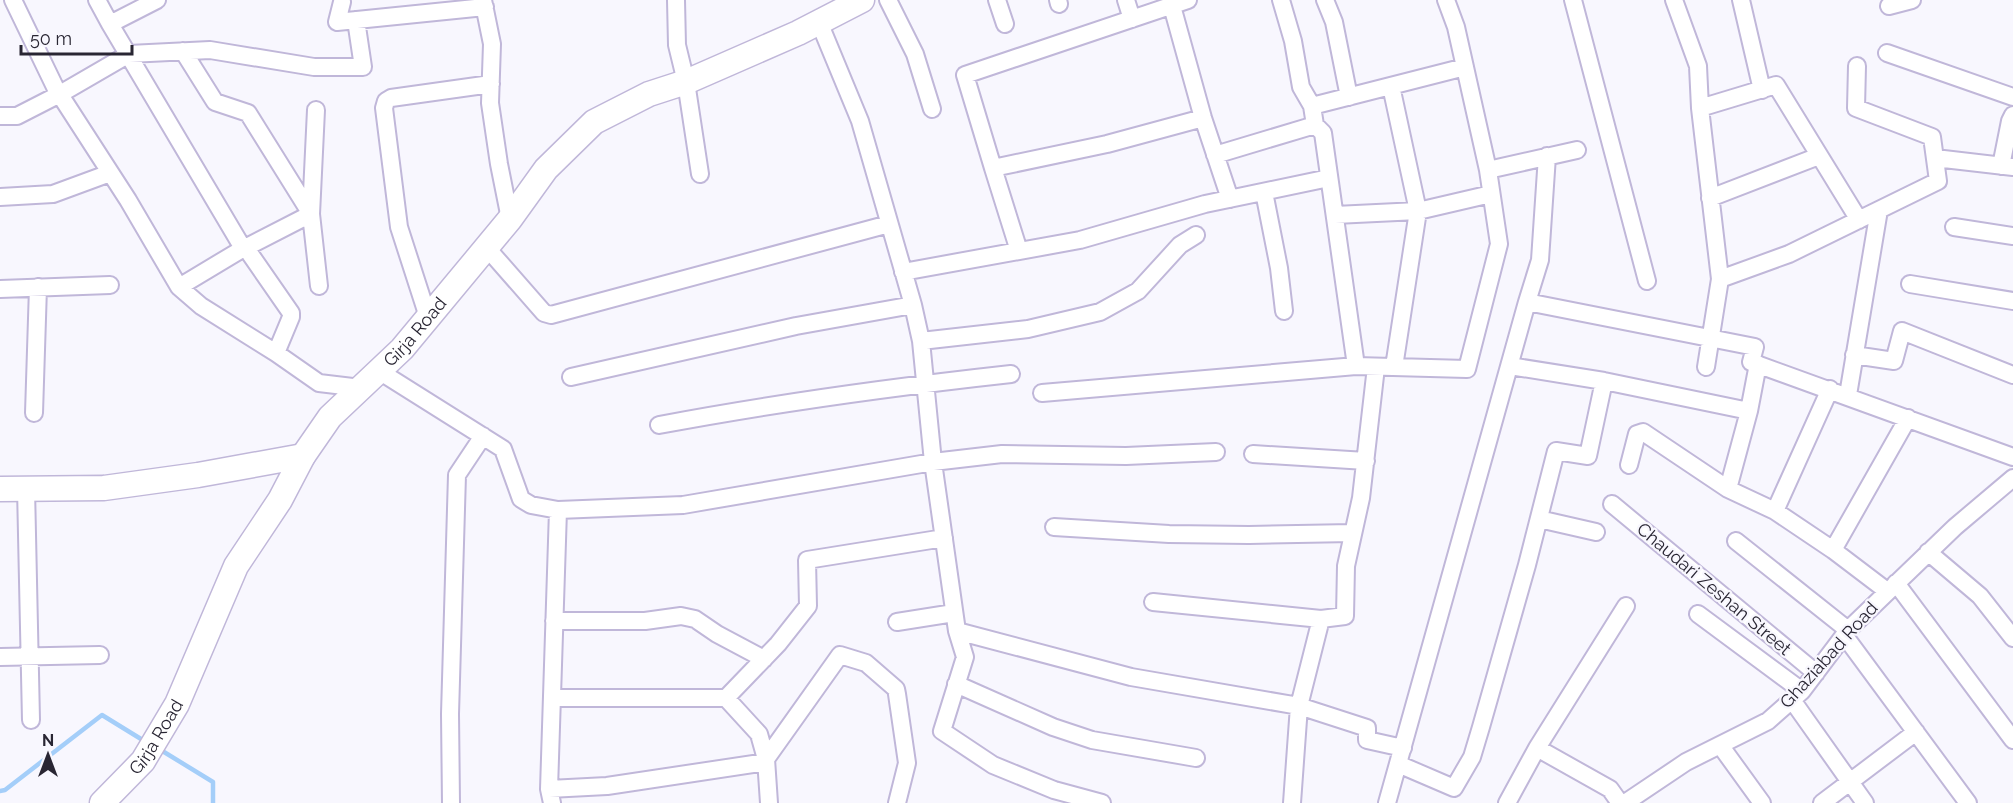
<svg xmlns="http://www.w3.org/2000/svg" width="2013" height="803" font-family="Raleway,sans-serif">
	<style>
		.lines { fill: none; stroke-linecap: round; stroke-linejoin: round }
		.stream { stroke: #a4cef9; stroke-width: 4.5 }
		.street-casing { stroke: #c0b7d9; stroke-width: 20 }
		.secondary-casing { stroke: #c0b7d9; stroke-width: 27 }
		.street { stroke: #fff; stroke-width: 16 }
		.secondary { stroke: #fff; stroke-width: 24 }
		.labels { text-anchor: middle; stroke-width: 4.5; stroke-linejoin: round; paint-order: stroke }
		.street-label { font-size: 18px; fill: #292633; stroke: #f8f7fe }
	</style>
	<rect width="100%" height="100%" fill="#f8f7fe"/>
	<g class="lines">
		<path class="stream" d="M164,752L213,782V803
			M0,791L5,790L102,715L141,739"/>
		<g class="street-casing">
			<path id="street" d="M13,0L55,87L128,200L179,287L201,306L276,353L319,383L361,388
				M97,0L110,24L157,0
				M483,0L492,44L490,103L499,164L510,219
				M676,0L677,45L686,82L700,174
				M888,0L915,54L932,109
				M997,0L1005,24
				M1058,0L1059,4
				M1126,0L1132,19
				M1188,0L965,75L993,168L1107,144L1203,118
				M1281,0L1293,41L1301,87L1312,106
				M1325,0L1334,22L1349,97
				M1446,0L1456,27L1488,170L1499,244L1467,369L1356,366L1323,133L1315,125L1312,106L1465,67
				M1573,0L1647,281
				M1674,0L1698,66L1700,108L1720,279
				M1741,0L1762,90
				M342,2L337,22L485,7
				M1172,6L1203,118L1230,199
				M1889,6L1912,0
				M819,22L860,121L913,305L921,341L933,462L957,631L1131,677L1299,706L1367,728V740L1403,748
				M110,24L244,250L248,251L291,313V317L276,353
				M1887,53L2013,97
				M1391,86L1418,211L1394,367
				M1700,108L1776,85L1859,220
				M316,110L311,214L319,286
				M0,116H17L60,94L129,54L210,50L314,67H363L356,20
				M1215,155L1315,125
				M1547,156L1540,260L1527,302L1755,347L1751,362L2013,457
				M1935,158L2013,167
				M2001,166L2010,121L2013,115
				M993,168L1019,251
				M1488,170L1577,150
				M1264,192L1279,268L1284,311
				M0,197L53,194L110,173
				M1710,198L1819,156
				M1335,215L1418,211L1491,194
				M1954,227L2013,236
				M487,248L544,313L551,315L889,224
				M903,272L1080,240L1205,204L1329,178
				M1910,284L2013,301
				M179,287L239,251L311,214L248,113L215,102L183,51
				M0,289L110,285
				M428,317L399,227L384,108L386,101L391,98L491,84
				M921,341L1028,329L1100,312L1138,291L1180,245L1196,235
				M1854,355L1894,361L1902,331L2013,375
				M1510,366L1604,381L1749,411
				M1706,367L1720,279L1789,254L1938,181L1932,137L1856,108L1857,66
				M379,371L503,449L521,499L531,505L558,510L683,505L933,462L1002,454L1126,456L1216,452
				M571,377L796,326L913,305
				M1042,393L1356,366
				M1848,395L1879,210
				M34,413L38,287
				M659,425C776,403 893,387 1011,374
				M1253,454L1366,461
				M1629,465L1637,434L1643,432L1728,489L1775,511L1833,550L1887,591
				M26,488L31,720
				M1728,489L1749,411L1758,364
				M1612,504L1816,673
				M1775,511L1830,389
				M1539,519L1596,532
				M1054,527L1169,534L1249,535L1352,533
				M1736,541L1848,630
				M1833,550L1908,418
				M1928,552L1980,596L2013,638
				M1896,583L2013,740
				M1153,602L1321,619
				M1698,614L1802,691
				M554,621H645L681,616L695,619L717,634L764,659
				M897,622L954,613
				M957,631L965,657L942,731L993,765L1054,790L1102,803
				M1844,635L1968,803
				M0,657L100,655
				M956,684L1053,727L1092,740L1196,758
				M552,698H726L778,644L808,606L807,560L944,538
				M726,698L759,734L766,759L769,803
				M1792,700L1865,803
				M1720,745L1762,803
				M1537,748L1626,606
				M766,759L840,655L866,663L896,689L897,694L907,763L897,803
				M1398,764L1454,788L1472,757L1481,727L1527,565L1556,451L1588,456L1604,381
				M549,789L607,786L766,762
				M451,803L450,714L457,475L483,436
				M552,803L549,789L558,510
				M1292,803L1299,706L1321,619L1345,616L1346,566L1361,498L1376,367
				M1387,803L1527,302
				M1507,803L1537,748L1610,789L1620,803
				M1625,803L1686,762L1768,721L1802,691L1848,630L1955,527L2013,478
				M1822,803L1916,732"/>
		</g>
		<g class="secondary-casing">
			<g id="secondary">
				<path d="M0,489L104,488L198,475L303,456"/>
				<path id="s1" d="M102,803L143,761L177,704L236,566L280,500L303,456L330,417L402,349L510,219L546,169L594,122L649,94L686,82L798,33L862,0"/>
			</g>
		</g>
		<use href="#street" class="street"/>
		<use href="#secondary" class="secondary"/>
	</g>
	<g class="labels">
		<g class="street-label">
			<text dy="6" stroke="none"><textPath href="#s1" startOffset="572">Girja Road</textPath></text>
			<text transform="translate(1714 589) rotate(40)" y="6">Chaudari Zeshan Street</text>
			<text transform="translate(1829 655) rotate(-48)" y="6">Ghaziabad Road</text>
			<text dy="6" stroke="none"><textPath href="#s1" startOffset="86">Girja Road</textPath></text>
		</g>
	</g>
	<g transform="translate(48 755)" stroke="#f8f7fe" stroke-width="4.5" paint-order="stroke">
	<path d="M0-4.5L10 22L0 15L-10 22Z" fill="#292633"/>
	<text y="-9" font-size="16" font-weight="bold" text-anchor="middle" fill="#292633">N</text>
	</g>
	<path d="M21 45v9h111v-9" fill="none" stroke="#292633" stroke-width="3"/>
	<text x="30" y="45" font-size="18" fill="#292633" stroke="#f8f7fe" stroke-width="4.5" paint-order="stroke">50 m</text>
</svg>
